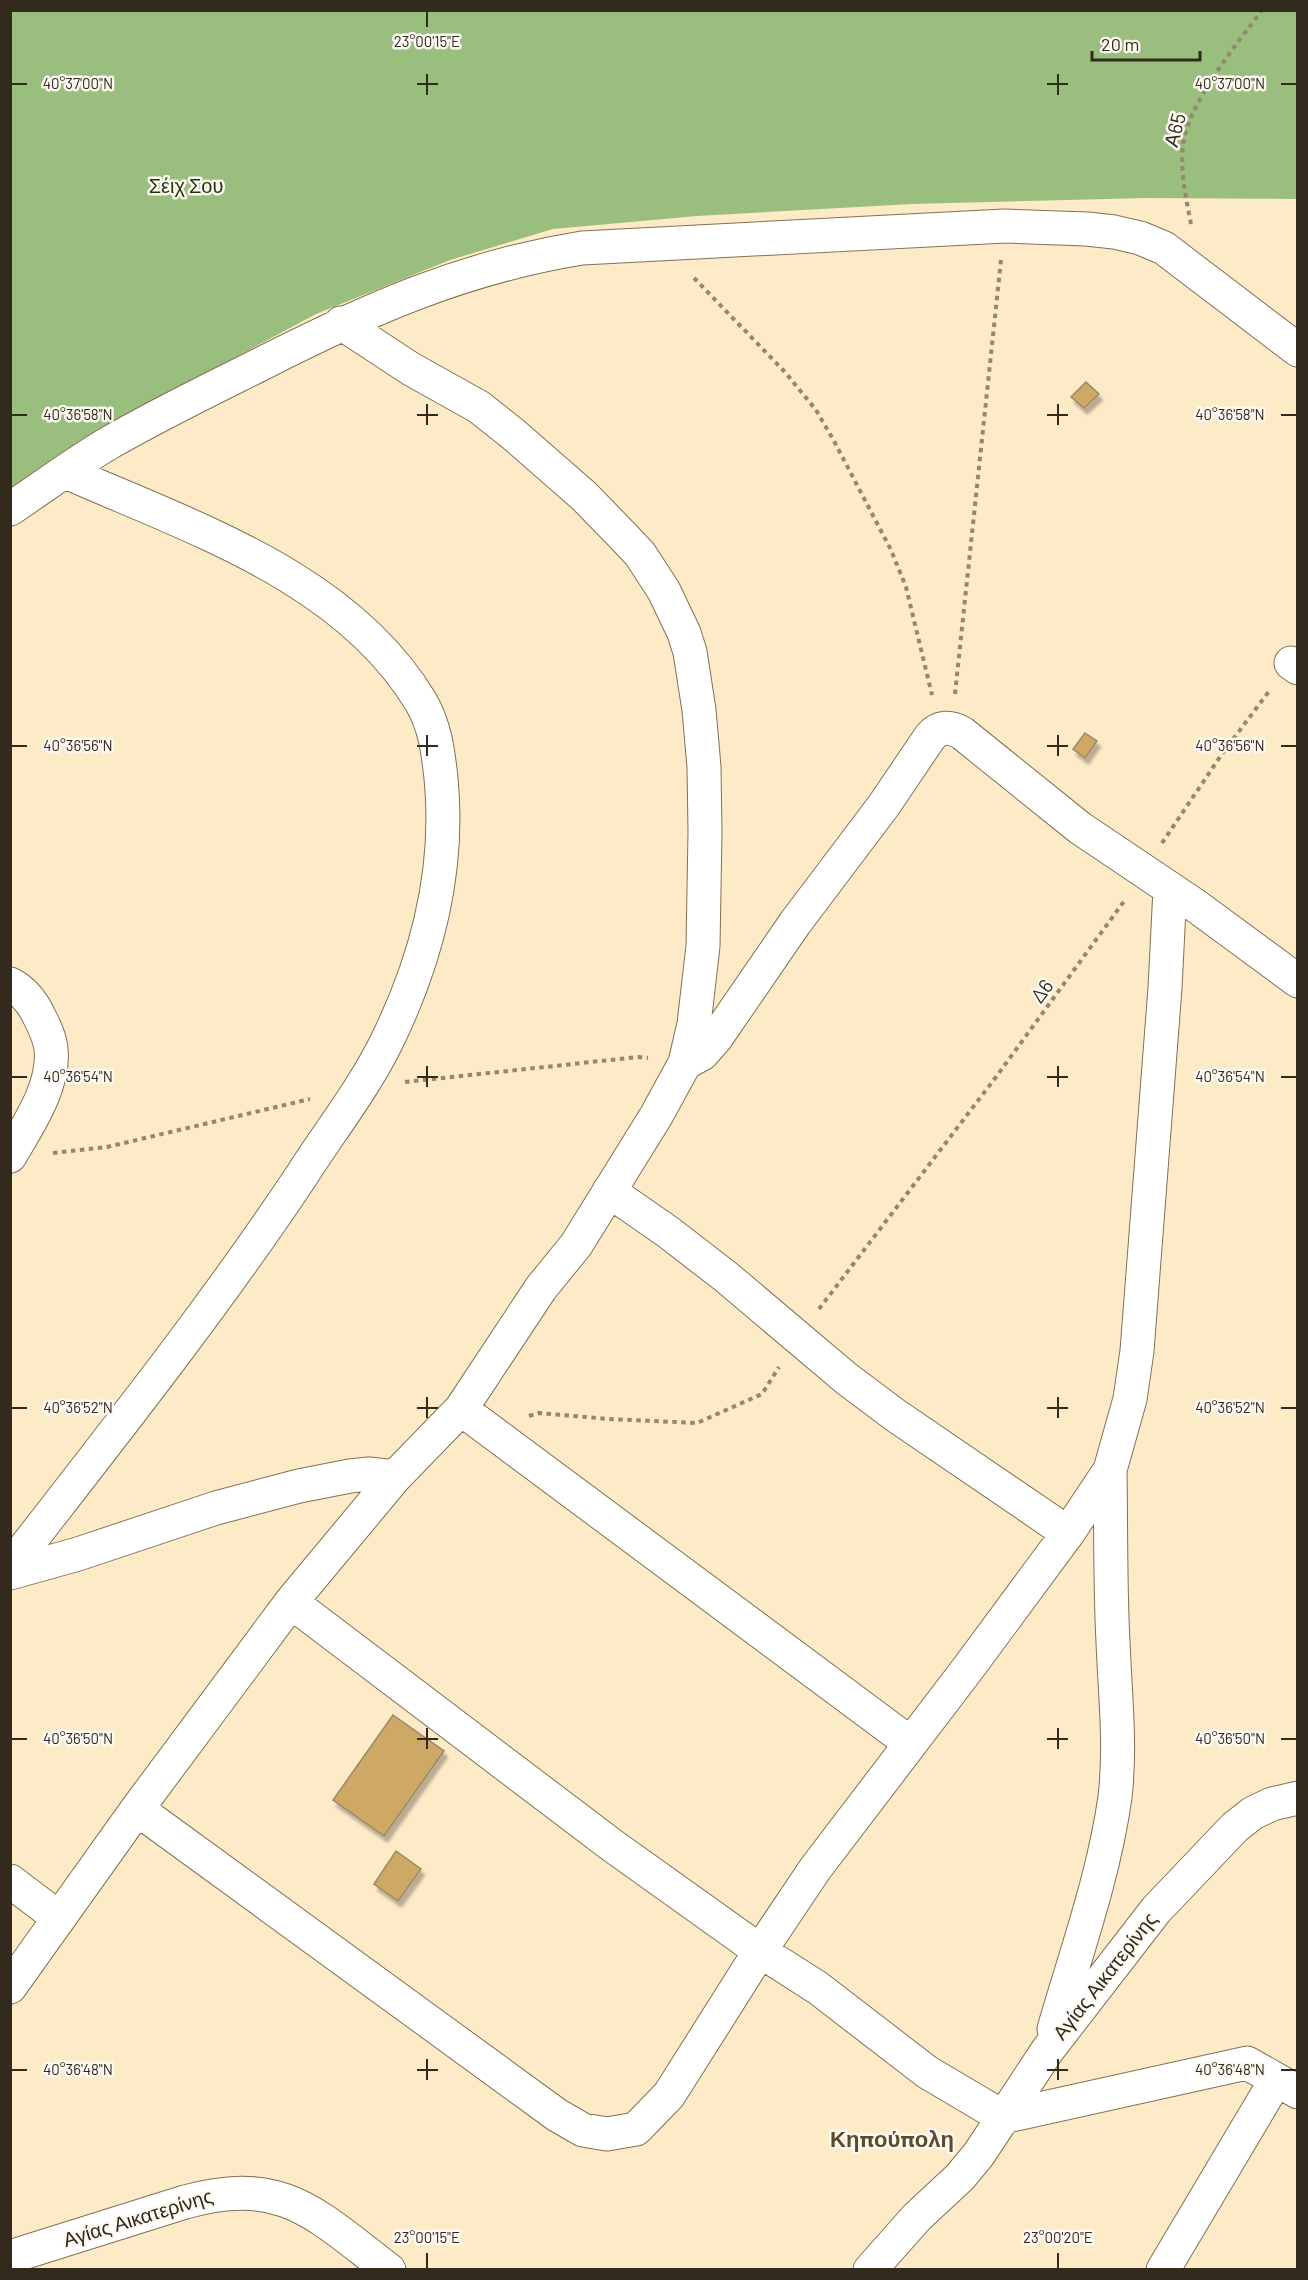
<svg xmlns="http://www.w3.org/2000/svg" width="1308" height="2280" font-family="Barlow,sans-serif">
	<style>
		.forest { fill: #99be7e }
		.building { fill: #cda965; stroke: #9a8869; stroke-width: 1.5; filter: url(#shadow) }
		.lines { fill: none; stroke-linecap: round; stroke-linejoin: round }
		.minor-casing { stroke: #827152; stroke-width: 35 }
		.path { stroke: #948770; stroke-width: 4; stroke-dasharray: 4.5 4.5; stroke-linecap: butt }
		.minor { stroke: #fff; stroke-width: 33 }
		.ticks { fill: none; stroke: #312a1d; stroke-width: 2 }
		.labels { text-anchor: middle; stroke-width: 5; stroke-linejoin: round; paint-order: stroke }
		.street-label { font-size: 20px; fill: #312a1d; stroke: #fdf9f2 }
		.park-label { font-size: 20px; fill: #1e3506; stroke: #fdf9f2 }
		.quarter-label { font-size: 22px; font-weight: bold; fill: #5b4b2d; stroke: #fdf9f2 }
		.ticks-label { font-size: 15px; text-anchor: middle; fill: #312a1d; stroke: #fdf9f2; stroke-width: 5; stroke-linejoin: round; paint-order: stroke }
	</style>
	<defs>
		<filter id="shadow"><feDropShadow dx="3.5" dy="6" stdDeviation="1.5" flood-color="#0004"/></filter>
	</defs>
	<rect width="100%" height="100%" fill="#fdeac7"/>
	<path class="forest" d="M11,11H1297V199L1146,198L912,204L697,216L553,229L450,260L316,314L81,440L11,488Z"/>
	<path class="building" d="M1086,382L1099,394L1084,408L1071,397Z
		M1085,733L1097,741L1085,758L1073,749Z
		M393,1715L444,1751L384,1836L333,1800Z
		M396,1851L421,1869L398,1901L374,1884Z"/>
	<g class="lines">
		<g class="minor-casing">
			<path id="minor" d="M10,509C43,487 75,463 109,443C159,414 211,389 263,363C369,309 464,267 582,248L1005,226L1087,229L1114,232L1140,238L1164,248L1298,350
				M1291,663L1298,668
				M10,984C24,991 34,1005 40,1018C45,1028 50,1038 51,1049C55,1086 28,1125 10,1156
				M685,1063L702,1054L716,1038L795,923L884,805L930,737C939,726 950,726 962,733L1080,828L1196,906L1298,981
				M609,1191L668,1232L725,1276L847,1379L895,1415L1068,1533
				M461,1409L910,1743
				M10,1567C110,1438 212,1310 302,1175C330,1131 364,1088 387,1041C427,959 450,870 441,778C438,751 435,726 421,702C346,577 192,528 66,472
				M10,1573L78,1554L216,1508L299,1486L350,1476L369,1474L395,1477
				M291,1602L613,1846L760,1951L818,1988L927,2072L1003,2117L1247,2063L1298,2092
				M137,1809L557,2115L583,2130L607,2134L636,2129L669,2095L760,1951L815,1869L969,1667L1068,1533L1110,1470L1130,1399L1137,1351L1165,988L1170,889
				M10,1881L59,1918
				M10,1987L137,1809L291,1602L395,1477L461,1409L541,1288L576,1245L656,1116L685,1063L694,1024L703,946L705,832L704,767L699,710L690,652L684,633L664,591L640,554L621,534L584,496L513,434L479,407L411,369L341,323
				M1054,2029C1076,1953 1104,1876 1115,1797C1121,1745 1115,1694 1113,1642C1110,1585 1111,1527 1110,1470
				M10,2257L185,2202C283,2175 315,2214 389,2270
				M870,2270L917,2217L960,2177L979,2154L1047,2051L1156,1910L1235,1827L1253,1813L1272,1804L1298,1798
				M1163,2270L1276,2080"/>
		</g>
		<path class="path" d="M1191,224C1186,198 1180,172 1183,145C1188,103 1237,44 1262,10
			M694,278L785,372L816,410L834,441L891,550L906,587L932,695
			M955,694L1001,260
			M1162,843L1222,754L1270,690
			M405,1082L638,1057L648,1058
			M53,1153L107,1147L310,1099
			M819,1309L996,1077L1125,900
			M529,1416L539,1413L609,1419L697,1423L762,1394L779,1367"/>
		<use href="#minor" class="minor"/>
	</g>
	<path class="ticks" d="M427,12V27M427,74V95M1058,74V95M12,84H27M417,84H438M1047,84H1068M1281,84H1296M427,404V425M1058,404V425M12,415H27M417,415H438M1047,415H1068M1281,415H1296M427,735V756M1058,735V756M12,746H27M417,746H438M1047,746H1068M1281,746H1296M427,1066V1087M1058,1066V1087M12,1077H27M417,1077H438M1047,1077H1068M1281,1077H1296M427,1397V1418M1058,1397V1418M12,1408H27M417,1408H438M1047,1408H1068M1281,1408H1296M427,1728V1749M1058,1728V1749M12,1739H27M417,1739H438M1047,1739H1068M1281,1739H1296M427,2059V2080M1058,2059V2080M12,2070H27M417,2070H438M1047,2070H1068M1281,2070H1296M427,2253V2268M1058,2253V2268"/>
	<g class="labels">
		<g class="street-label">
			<text transform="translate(1175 130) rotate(-75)" y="7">Α65</text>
			<text transform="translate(1042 991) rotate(-53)" y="7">Δ6</text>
			<text transform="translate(1105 1976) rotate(-52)" y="7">Αγίας Αικατερίνης</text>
			<text transform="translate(138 2218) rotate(-17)" y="7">Αγίας Αικατερίνης</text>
		</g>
		<g class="park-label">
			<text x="186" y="193">Σέιχ Σου</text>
		</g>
		<g class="quarter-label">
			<text x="892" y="2147">Κηπούπολη</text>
		</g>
	</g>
	<g class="ticks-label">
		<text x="427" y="47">23°00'15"E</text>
		<text x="78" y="89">40°37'00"N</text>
		<text x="1230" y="89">40°37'00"N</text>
		<text x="78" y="420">40°36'58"N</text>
		<text x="1230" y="420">40°36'58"N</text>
		<text x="78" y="751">40°36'56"N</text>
		<text x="1230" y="751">40°36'56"N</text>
		<text x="78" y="1082">40°36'54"N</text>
		<text x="1230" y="1082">40°36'54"N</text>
		<text x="78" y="1413">40°36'52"N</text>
		<text x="1230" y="1413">40°36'52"N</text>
		<text x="78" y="1744">40°36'50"N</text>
		<text x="1230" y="1744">40°36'50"N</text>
		<text x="78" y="2075">40°36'48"N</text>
		<text x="1230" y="2075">40°36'48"N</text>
		<text x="427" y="2243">23°00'15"E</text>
		<text x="1058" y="2243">23°00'20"E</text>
	</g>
	<rect width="1308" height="2280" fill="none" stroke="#312a1d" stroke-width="24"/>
	<path d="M1092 51v9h108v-9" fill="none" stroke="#312a1d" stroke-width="3"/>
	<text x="1101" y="51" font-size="18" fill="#312a1d" stroke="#fdf9f2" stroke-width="4.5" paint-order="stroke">20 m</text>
</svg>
